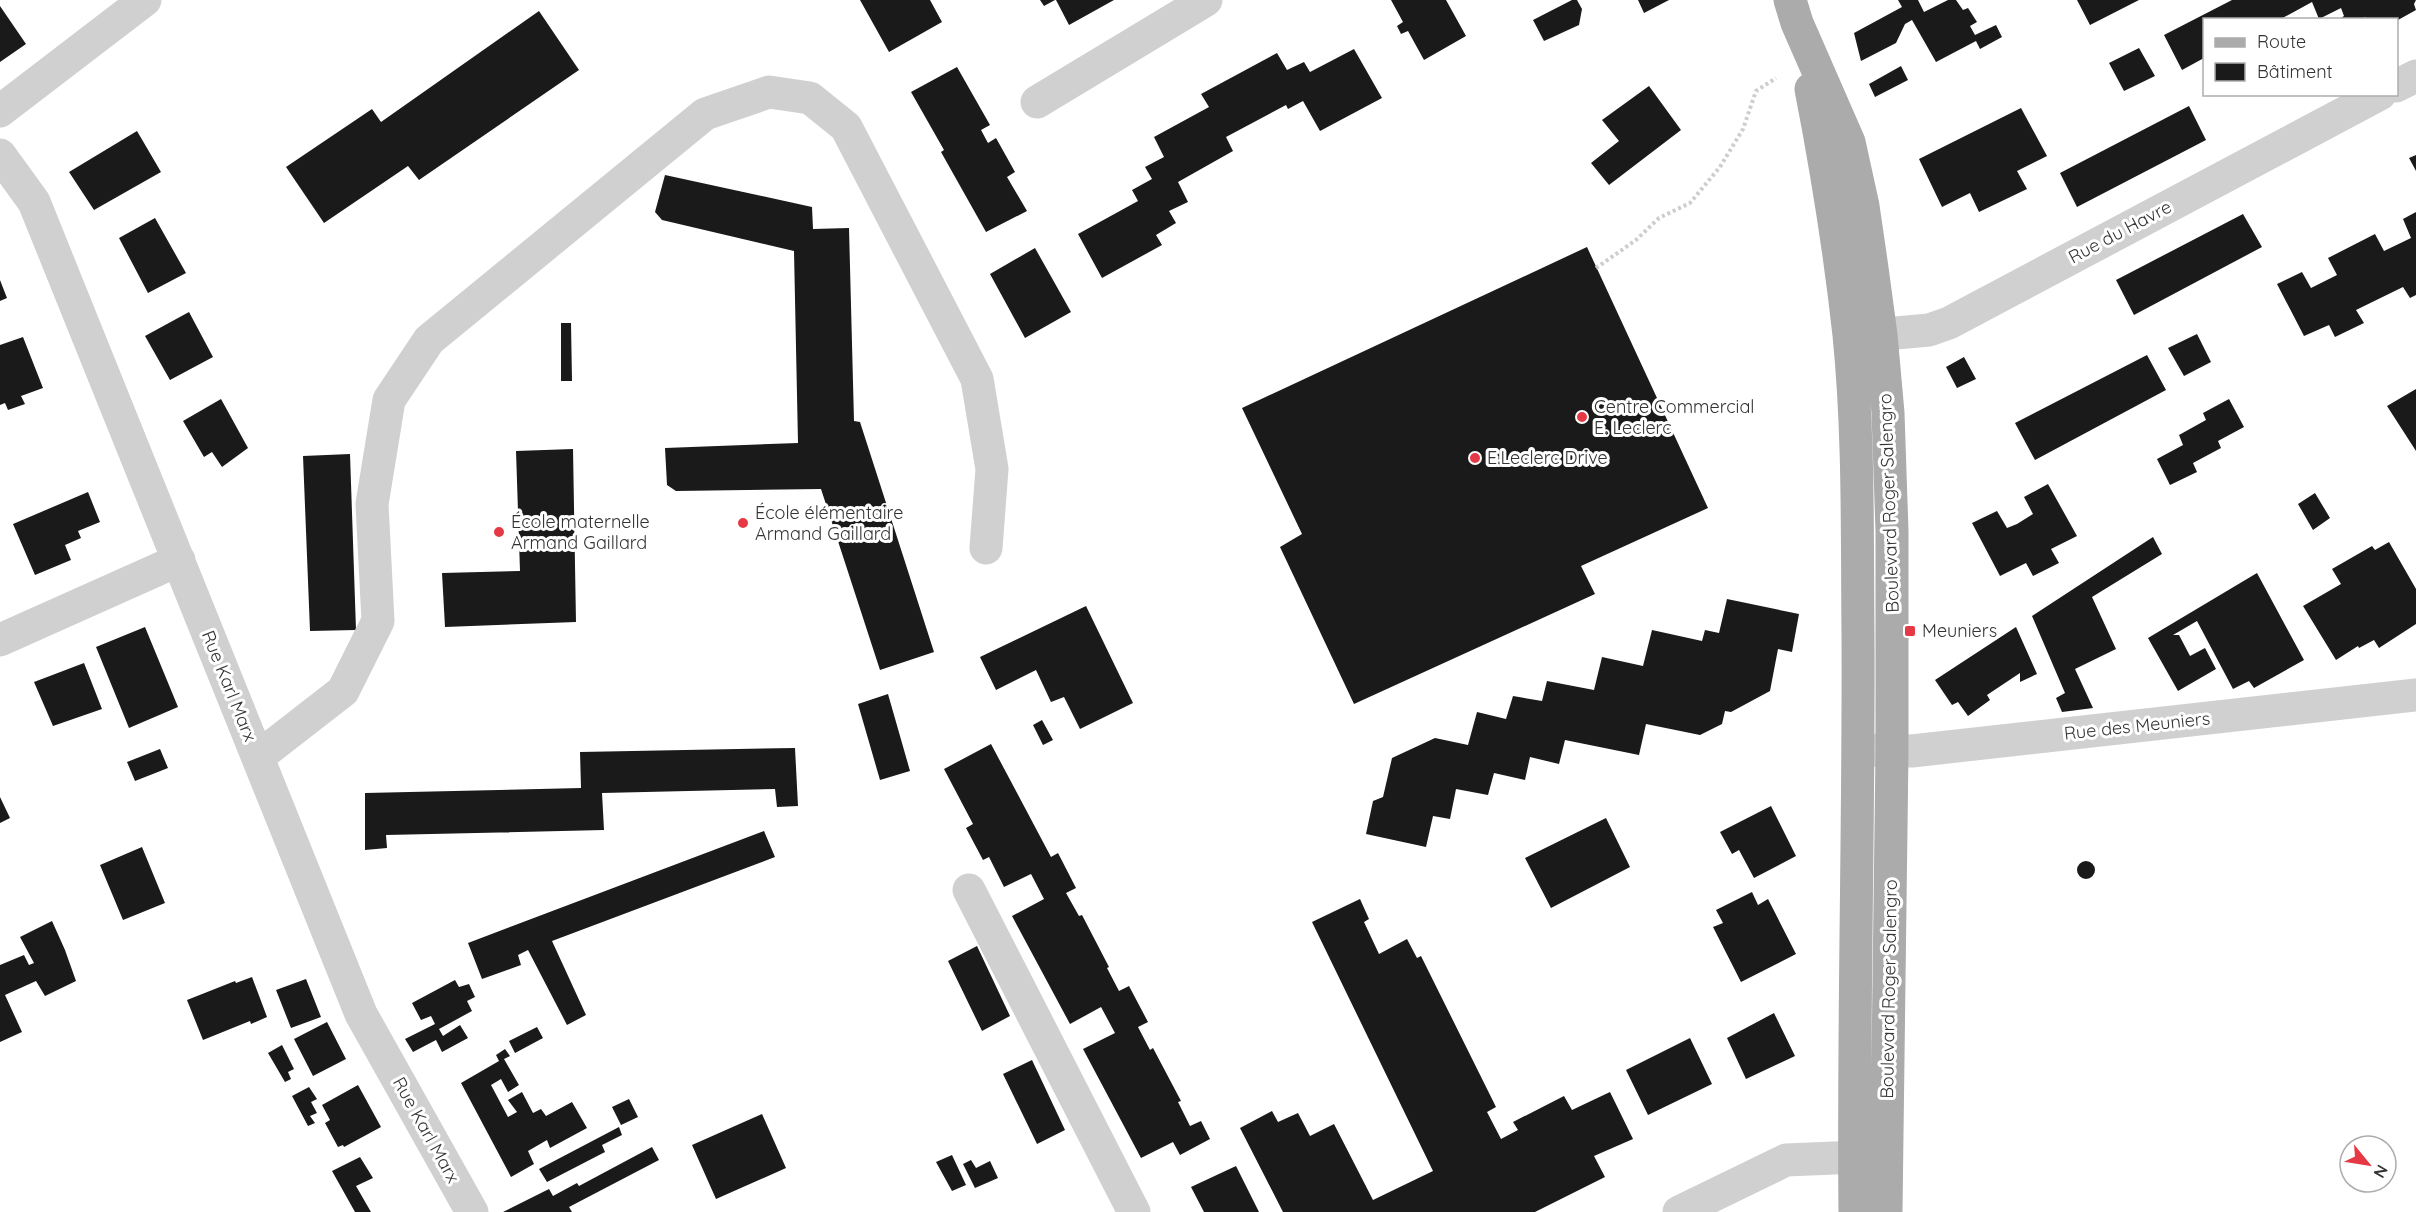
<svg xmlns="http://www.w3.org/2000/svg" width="2416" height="1212" font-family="Quicksand,sans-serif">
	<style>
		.building { fill: #1a1a1a }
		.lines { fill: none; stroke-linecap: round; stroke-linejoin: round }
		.path { stroke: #cdcdcd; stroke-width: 4; stroke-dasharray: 3 3; stroke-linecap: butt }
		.minor { stroke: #d0d0d0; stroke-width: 33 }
		.major { stroke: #ababab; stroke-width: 33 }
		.poi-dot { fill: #e63946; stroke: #fff; stroke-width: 2 }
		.labels { text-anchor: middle; stroke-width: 6; stroke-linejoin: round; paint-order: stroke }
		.street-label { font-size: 18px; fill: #333; stroke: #fff }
		.poi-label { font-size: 18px; fill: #333; stroke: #fff; text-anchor: start }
	</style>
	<rect width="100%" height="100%" fill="#fff"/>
	<path class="building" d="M860,0H930L942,22L889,52Z
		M1040,0H1055L1044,6Z
		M1056,0H1114L1069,25Z
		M1391,0H1446L1466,36L1424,60L1408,31L1401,34L1397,26L1403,22Z
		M1572,0H1577L1582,9L1579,25L1544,41L1533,20Z
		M1638,0H1669L1644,13Z
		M1898,0H1918L1924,12L1948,0H1956L1963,10L1968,8L1977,22L1970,26L1975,35L1996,25L2002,37L1980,49L1976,41L1936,62L1912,20L1905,24L1896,43L1861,61L1854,33L1902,7Z
		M2077,0H2139L2090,25Z
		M2232,0H2416L2414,4L2416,10L2398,20H2367L2365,17L2361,20H2338L2344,16L2341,8L2319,19L2312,2L2279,20H2204V58L2182,70L2164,35Z
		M0,6L26,44L0,62Z
		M539,11L579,70L419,180L408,166L324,223L286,167L372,109L381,122Z
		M2139,48L2155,76L2124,91L2109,63Z
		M1354,49L1382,98L1320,131L1303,101L1288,109L1286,105L1226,137L1233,151L1178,182L1188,202L1169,211L1176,223L1156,235L1162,245L1102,278L1078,234L1138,201L1132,190L1152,179L1145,167L1164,157L1154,137L1209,107L1201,94L1277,53L1287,70L1304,62L1310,72Z
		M1901,66L1908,80L1875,97L1869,84Z
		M957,67L990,125L981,130L988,143L996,138L1015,172L1007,177L1027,211L986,232L941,152L944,150L911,92Z
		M1649,86L1681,130L1609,185L1591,163L1619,141L1602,120Z
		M2189,106L2206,140L2077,207L2060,173Z
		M2021,108L2047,156L2017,171L2027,189L1979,212L1970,193L1942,207L1919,159Z
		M137,131L161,172L94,210L69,172Z
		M2416,155V171L2409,158Z
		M665,175L812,207L813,229L849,228L854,421L860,422L934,652L880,670L821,489L676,491L667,485L665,448L798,443L794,251L662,220L655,212Z
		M2416,212V295L2410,298L2403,287L2356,310L2364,323L2335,337L2329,325L2304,336L2277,284L2302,272L2311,288L2337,275L2328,258L2375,234L2384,251L2411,238L2403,219Z
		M2243,214L2262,247L2134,315L2116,280Z
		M155,218L186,273L148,293L119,238Z
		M1587,247L1708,508L1581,566L1595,594L1354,704L1280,547L1302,534L1242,408Z
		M1035,248L1071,312L1025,338L990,274Z
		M0,280L7,298L0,301Z
		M189,312L213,357L170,380L145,336Z
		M561,323H571L572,381H561Z
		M2197,334L2211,362L2184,376L2168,348Z
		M23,337L43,388L21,396L25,404L8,410L5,403L0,405V345Z
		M2147,355L2166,390L2035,460L2015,423Z
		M1964,357L1976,379L1957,388L1946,367Z
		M2416,389V451L2387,406Z
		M221,399L248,448L222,467L212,452L204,457L183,421Z
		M2229,399L2244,427L2218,441L2221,448L2193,463L2197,472L2170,485L2157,459L2183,445L2179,435L2206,420L2203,413Z
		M573,449L576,622L445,627L442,573L520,571L516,451Z
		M350,454L356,630L310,631L303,456Z
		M2048,484L2077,536L2051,549L2059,563L2033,576L2026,563L2000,576L1972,523L1997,511L2007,528L2017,524L2033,514L2024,497Z
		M88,492L100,522L78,531L81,538L65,545L71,560L35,575L13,524Z
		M2315,493L2330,518L2313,530L2298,504Z
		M2153,537L2162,554L2092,597L2116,649L2075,669L2093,708L2062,712L2056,698L2065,693L2032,616Z
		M2389,542L2416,589V624L2379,648L2374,640L2359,648L2358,646L2336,660L2303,606L2341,584L2332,569L2372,546L2375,550Z
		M2257,573L2304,660L2254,688L2249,681L2233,689L2197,621L2173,635H2179L2190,656L2205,648L2216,669L2178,691L2148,638Z
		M1727,599L1799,614L1792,652L1778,649L1770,691L1731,712L1725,711L1722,724L1700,735L1646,724L1639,755L1565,740L1559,764L1530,757L1525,780L1494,773L1488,795L1456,789L1450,819L1433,816L1426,847L1366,834L1373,801L1383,797L1392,758L1435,738L1468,745L1477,712L1506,719L1513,696L1542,701L1547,681L1594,690L1602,657L1643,666L1652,630L1702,641L1705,630L1719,633Z
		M1086,606L1133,703L1080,729L1064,697L1051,702L1036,670L996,690L980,657Z
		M145,627L178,707L129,728L96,647Z
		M2016,627L2037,674L2020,682V673L1987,695L1990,700L1968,716L1958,702L1952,705L1935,680Z
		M84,663L102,709L53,726L34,682Z
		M888,694L910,771L880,780L858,704Z
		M1042,720L1053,740L1043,745L1033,725Z
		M991,744L1051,857L1058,853L1076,888L1066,893L1079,916L1082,915L1109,967L1107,968L1119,991L1129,986L1148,1022L1138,1027L1150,1050L1153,1048L1181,1101L1178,1102L1190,1126L1201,1121L1210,1139L1180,1155L1173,1142L1141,1158L1083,1049L1115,1033L1101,1007L1070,1024L1012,916L1044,899L1031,874L1004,887L989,857L983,860L966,828L973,824L944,769Z
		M795,748L798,806L777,807L775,789L602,793L604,830L386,835L387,848L365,850V793L581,788L580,752Z
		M160,749L168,768L135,781L127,762Z
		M0,797L10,818L0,823Z
		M1771,806L1796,856L1754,878L1739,850L1732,854L1720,832Z
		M1606,818L1630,867L1551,908L1525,858Z
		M764,831L775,857L552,941L586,1015L567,1025L528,950L518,955L521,965L482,979L468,943Z
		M142,847L165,903L123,920L100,865Z
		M2077 870a9 9 0 1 1 18 0a9 9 0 1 1-18 0Z
		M1752,892L1758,905L1768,899L1796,954L1741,982L1713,927L1723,923L1716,910Z
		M1360,899L1369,919L1364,922L1379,954L1407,939L1417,958L1421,956L1496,1107L1487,1112L1501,1139L1518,1130L1513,1122L1564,1096L1572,1110L1610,1092L1633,1139L1594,1156L1605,1177L1535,1212H1283L1240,1128L1272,1111L1278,1122L1298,1113L1310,1136L1334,1124L1373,1200L1433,1171L1312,922Z
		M52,921L65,950L76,981L45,996L36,981L5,995L22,1032L0,1042V965L24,955L29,965L34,963L20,937Z
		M977,946L1010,1016L982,1031L948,961Z
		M252,977L267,1017L251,1024L250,1021L203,1040L187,1000L235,981L236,983Z
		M306,979L321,1017L291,1028L276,990Z
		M455,980L459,987L469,984L475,997L467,1001L472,1011L439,1029L443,1036L460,1025L468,1038L442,1052L436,1040L413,1052L405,1039L435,1024L431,1016L421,1020L412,1003Z
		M1774,1013L1795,1056L1746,1079L1727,1038Z
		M327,1022L346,1059L313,1076L294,1039Z
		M537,1027L543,1038L515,1053L509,1041Z
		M1690,1038L1712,1084L1648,1115L1626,1070Z
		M282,1045L294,1069L288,1072L291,1079L285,1082L268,1053Z
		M505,1049L510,1056L504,1059L519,1085L508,1092L501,1079L491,1085L508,1117L517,1112L508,1100L522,1092L533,1113L541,1109L546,1116L572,1102L587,1128L550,1148L547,1140L528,1151L534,1164L511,1177L461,1083L499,1061L496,1055Z
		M1032,1060L1065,1130L1037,1144L1003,1074Z
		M358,1085L381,1127L344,1147L343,1145L338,1147L325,1123L330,1120L322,1105Z
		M309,1087L317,1099L311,1102L317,1113L310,1116L315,1123L308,1126L292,1096Z
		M629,1099L638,1117L621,1125L612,1107Z
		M762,1114L786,1168L716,1199L692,1145Z
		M619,1127L622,1135L602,1145L605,1152L547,1182L539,1169Z
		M652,1147L659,1160L569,1207L572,1212H503L549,1189L553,1196L577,1183L579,1186Z
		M952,1155L966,1185L952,1191L936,1162Z
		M360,1157L373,1178L356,1186L371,1212H355L332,1171Z
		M971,1160L976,1168L990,1161L998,1178L975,1188L963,1164Z
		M1236,1166L1259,1212H1204L1191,1187Z"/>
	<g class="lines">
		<path class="path" d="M1596,268L1636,240L1659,218L1690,203L1720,167L1743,129L1756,91L1776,78"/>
		<path class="minor" d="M2396,86L2416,76
			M1037,102L1206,0
			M0,111L145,0
			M0,155L34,202L361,1014L472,1212
			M1852,337L1929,330L1949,323L2380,94
			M0,640L179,560
			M1863,750L1912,751L2416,695
			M258,757L343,691L378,621L372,504L389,400L429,340L705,114L769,92L810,98L846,127L977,379L992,469L986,548
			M969,890L1134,1212
			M1679,1212L1786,1160L1883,1156"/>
		<path class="major" d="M1790,0L1797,23L1849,142L1863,206L1872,268L1881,335L1888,413L1892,531V751L1886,1212
			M1811,89C1827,171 1840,253 1849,335C1859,435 1857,535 1858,635C1859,827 1853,1020 1855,1212"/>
	</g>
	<g class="poi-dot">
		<circle cx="1582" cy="417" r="6"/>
		<circle cx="1475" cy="458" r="6"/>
		<circle cx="743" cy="523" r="6"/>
		<circle cx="499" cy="532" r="6"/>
		<rect x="1904" y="625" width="12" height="12" rx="3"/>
	</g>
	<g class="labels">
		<g class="street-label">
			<text transform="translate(2120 232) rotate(-28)" y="6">Rue du Havre</text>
			<text transform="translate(1889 503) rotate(-92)" y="6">Boulevard Roger Salengro</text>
			<text transform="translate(229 686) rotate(68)" y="6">Rue Karl Marx</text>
			<text transform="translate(2137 726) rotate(-6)" y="6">Rue des Meuniers</text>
			<text transform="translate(1889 989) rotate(-89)" y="6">Boulevard Roger Salengro</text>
			<text transform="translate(426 1130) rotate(61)" y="6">Rue Karl Marx</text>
		</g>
		<g class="poi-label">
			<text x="1594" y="413">Centre Commercial<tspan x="1594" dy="21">E. Leclerc</tspan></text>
			<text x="1487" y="464">E.Leclerc Drive</text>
			<text x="755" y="519">École élémentaire<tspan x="755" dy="21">Armand Gaillard</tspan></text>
			<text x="511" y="528">École maternelle<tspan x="511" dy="21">Armand Gaillard</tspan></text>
			<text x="1922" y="637">Meuniers</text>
		</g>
	</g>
	<rect x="2203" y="18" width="195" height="78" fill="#ffffff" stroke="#adadad" stroke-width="1.5"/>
	<rect x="2215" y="38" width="30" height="9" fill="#ababab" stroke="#adadad" stroke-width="1.5"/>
	<text x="2257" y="48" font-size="18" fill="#333333">Route</text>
	<rect x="2215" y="63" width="30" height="18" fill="#1a1a1a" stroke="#adadad" stroke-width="1.5"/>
	<text x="2257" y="78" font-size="18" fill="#333333">Bâtiment</text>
	<g transform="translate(2368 1164) rotate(120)"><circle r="28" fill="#ffffff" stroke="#adadad" stroke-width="1.5"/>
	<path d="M0-4.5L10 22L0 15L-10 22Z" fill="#e63946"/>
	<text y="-9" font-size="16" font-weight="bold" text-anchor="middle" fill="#333333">N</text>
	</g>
</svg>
